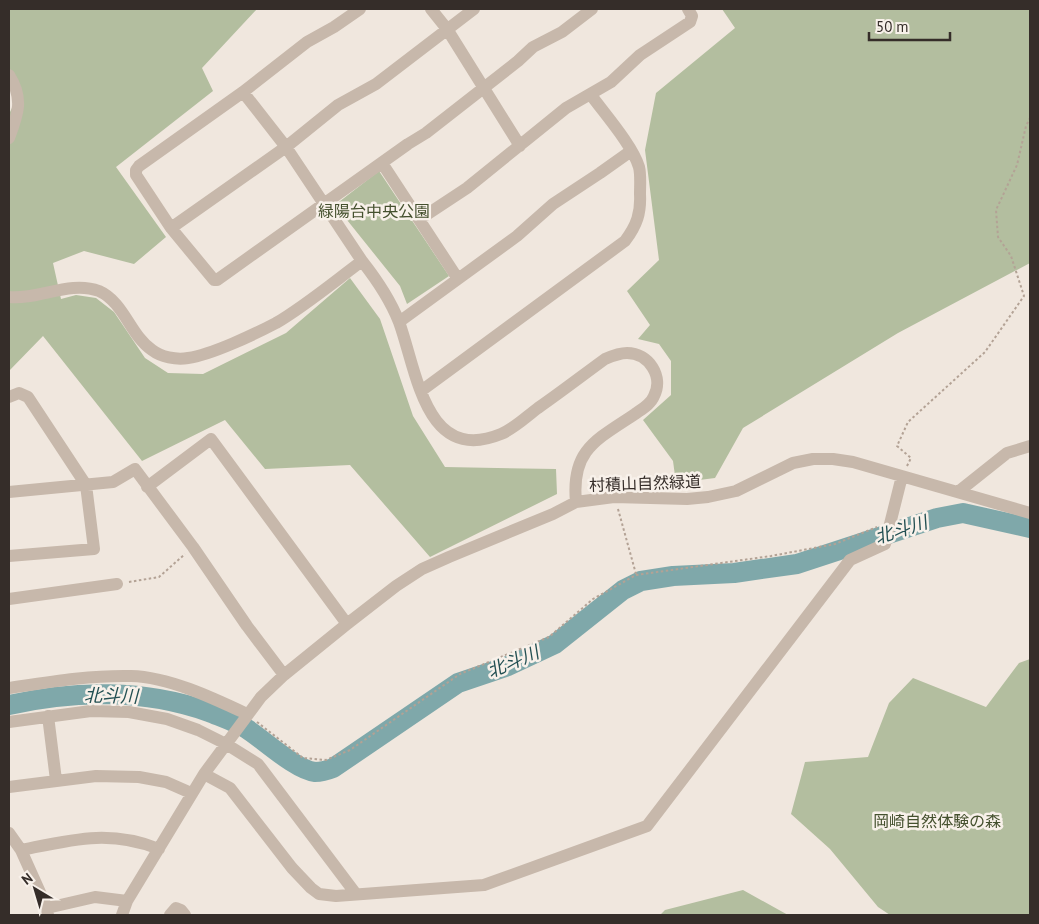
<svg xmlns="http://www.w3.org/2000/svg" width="1039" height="924" font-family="'PT Sans','Noto Sans JP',sans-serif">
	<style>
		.green { fill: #b3be9f }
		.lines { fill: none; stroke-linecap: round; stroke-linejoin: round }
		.river { stroke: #7fa8aa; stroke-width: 20 }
		.path { stroke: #b3a295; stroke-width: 2; stroke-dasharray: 2.5 2.5; stroke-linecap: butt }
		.minor { stroke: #c7b8ab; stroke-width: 12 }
		.labels { text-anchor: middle; stroke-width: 5; stroke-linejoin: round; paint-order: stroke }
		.park-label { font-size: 16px; fill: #45512f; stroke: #f8f1ea }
		.street-label { font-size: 16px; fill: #352d29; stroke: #f8f1ea }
		.water-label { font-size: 18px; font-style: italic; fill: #235053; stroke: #f8f1ea }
	</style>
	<rect width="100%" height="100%" fill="#f0e7de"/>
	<path class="green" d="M9,9H257L202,68L213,91L116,167L166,237L134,264L84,251L53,263L61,299L76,295L96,298L114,312L145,358L168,373L203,374L286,333L350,278L380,319L413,416L445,467L556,469L557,494L430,557L350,465L265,469L225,420L142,461L43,336L9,371V114L17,98L9,84Z
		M722,9H1030V263L898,333L743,428L715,478L676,483L673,461L643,420L671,395V361L659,344L638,339L650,325L627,291L659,260L645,150L656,93L735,28Z
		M379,171L449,276L407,304L400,286L335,205Z
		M1030,659V915H890L878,907L830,849L791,814L805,762L868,757L889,703L913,678L986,707L1019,663Z
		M743,890L788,915H660L665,910Z"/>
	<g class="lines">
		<path class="river" d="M9,705C74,690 145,689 209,712C221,717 236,722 247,729C264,740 296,770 315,772C321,772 328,770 333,768L458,683L508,666L555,644L623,590L641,581L673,576L734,573L797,564L937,518L963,513L1030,528"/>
		<path class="path" d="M907,466L911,458L897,446L908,422L985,352L1024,296L1011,256L998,237L996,210L1017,165L1026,126L1030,118
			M618,509L636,574
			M129,582L159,577L185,554
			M257,722L303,758L326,760L350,750L460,674L549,637L593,599L636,575L771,556L835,544L877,527"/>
		<path class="minor" d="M360,9L334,27L307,42L243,92L139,166L136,170V175L171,228L214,280H217L408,144L426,133L518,61L533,47L562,32L592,9
			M431,9L447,29L520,146
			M9,75C24,99 18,114 9,138
			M243,92L286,147L362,261
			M382,163L458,279L399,322
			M420,219L467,188L566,108L611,82L640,55L690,22L692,16L688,9
			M171,228L286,147L338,105L376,84L474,9
			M458,279L517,236L553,204L600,173L631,151
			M9,297C38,300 70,280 99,291C124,302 130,335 152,350C161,357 176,360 188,358C211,355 255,334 276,323C305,306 335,281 362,261C377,280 390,299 399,322C417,371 425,465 501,434C515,428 526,417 538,408C561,392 583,375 605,359C612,356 619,353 627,353C649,353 664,377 654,396C651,404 642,409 635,414C596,440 571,450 576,502
			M421,391L625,241C637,225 641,213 640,194C640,185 641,175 639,167C633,146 604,113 591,95
			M9,397L19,393L28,397L86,485L94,549L9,556
			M147,487L211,439L347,624
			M9,492L113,482L135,469L193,547L247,626L284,675
			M958,492L1007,453L1030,446
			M9,599L117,584
			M9,688C49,682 90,675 131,676C169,677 213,698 247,714
			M48,716L56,780
			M9,722L91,711L129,712L167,719L198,730L226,744L258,764L356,894
			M204,774L230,788L292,868L311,888L319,894L336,896L484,885L647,826L850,560L885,544L902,476
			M9,787L96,776L139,777L166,782L191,793
			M9,833L21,850L47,908L48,915
			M21,850C71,840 109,829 159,849
			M47,908L95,897L127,901
			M122,915L127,901L204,774L261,697L284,675L347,624L396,586L422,569L449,557L553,514L576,502L614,497L687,499L708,497L736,491L793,463L813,459H833L853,462L1030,513
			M170,915L176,908L181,910L185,915"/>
	</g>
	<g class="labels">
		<g class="park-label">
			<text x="374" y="217">緑陽台中央公園</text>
			<text x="937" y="827">岡崎自然体験の森</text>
		</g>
		<g class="street-label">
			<text transform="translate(645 483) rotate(-2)" y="6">村積山自然緑道</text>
		</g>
		<g class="water-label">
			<text transform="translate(901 530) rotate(-18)" y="6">北斗川</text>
			<text transform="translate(513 662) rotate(-23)" y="6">北斗川</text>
			<text transform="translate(111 696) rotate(1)" y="6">北斗川</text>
		</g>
	</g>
	<rect width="1039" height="924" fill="none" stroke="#352d29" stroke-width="20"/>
	<g transform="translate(35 889) rotate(322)" stroke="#f8f1ea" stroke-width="4" paint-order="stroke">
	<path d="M0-4L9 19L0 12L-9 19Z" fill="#352d29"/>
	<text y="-8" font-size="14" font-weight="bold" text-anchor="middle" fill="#352d29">N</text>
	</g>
	<path d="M869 32v8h81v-8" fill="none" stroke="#352d29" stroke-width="2.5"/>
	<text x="876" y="32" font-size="15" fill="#352d29" stroke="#f8f1ea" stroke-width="4" paint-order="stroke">50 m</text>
</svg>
